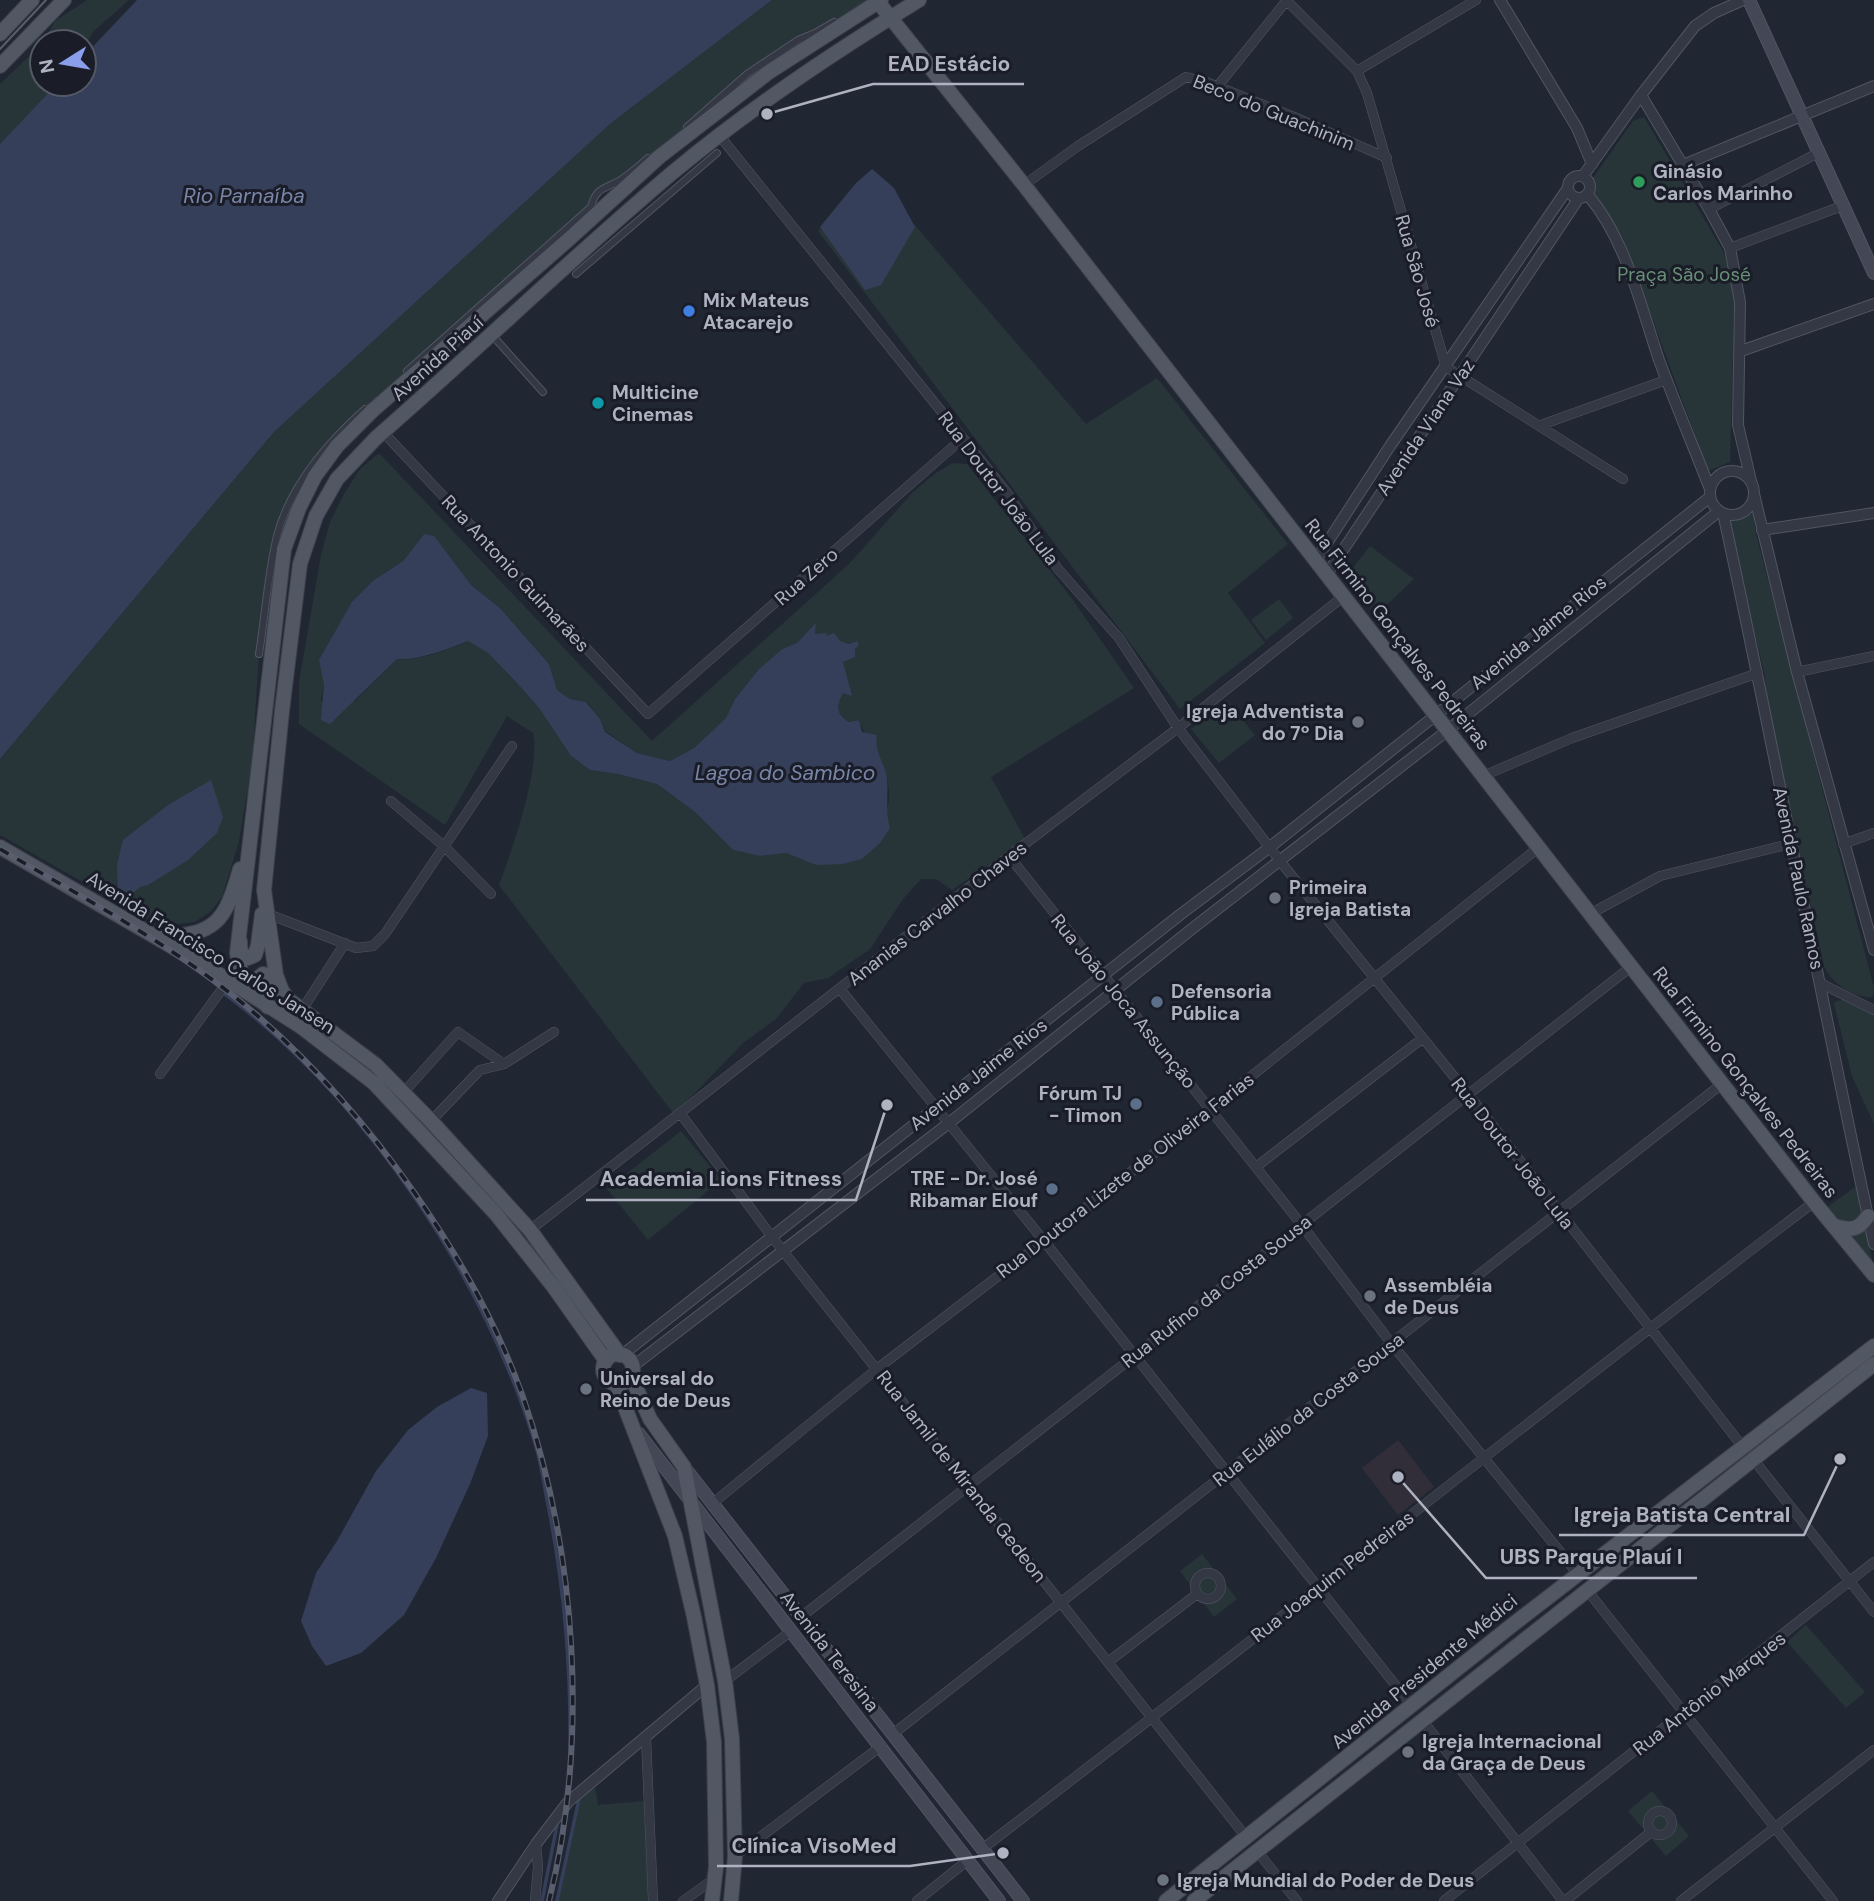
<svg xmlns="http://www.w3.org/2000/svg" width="1874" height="1901" font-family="'DM Sans',sans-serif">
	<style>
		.medical { fill: #312e39 }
		.green { fill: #273538; fill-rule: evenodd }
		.water { fill: #363f59 }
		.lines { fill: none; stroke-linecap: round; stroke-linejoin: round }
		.stream { stroke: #363f59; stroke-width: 3.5 }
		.pedestrian-casing { stroke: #525562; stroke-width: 8 }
		.minor-casing { stroke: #525562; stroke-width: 10 }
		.tertiary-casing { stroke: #525562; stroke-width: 12 }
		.secondary-casing { stroke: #525562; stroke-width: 14 }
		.primary-casing { stroke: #3e414d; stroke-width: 16 }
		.pedestrian { stroke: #343844; stroke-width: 6 }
		.minor { stroke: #343844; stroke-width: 9 }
		.tertiary { stroke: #343844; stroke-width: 10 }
		.secondary { stroke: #434756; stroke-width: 12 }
		.primary { stroke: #525764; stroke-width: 14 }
		.tram { stroke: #585e6d; stroke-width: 2 }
		.rail-casing { stroke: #585e6d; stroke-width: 6 }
		.rail { stroke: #1a1d28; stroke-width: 3.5; stroke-dasharray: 10; stroke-linecap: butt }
		.leisure-dot { fill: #2e9e5b; stroke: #1a1d28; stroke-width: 2.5 }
		.shop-dot { fill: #3f7fe0; stroke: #1a1d28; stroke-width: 2.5 }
		.culture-dot { fill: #0f9aa8; stroke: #1a1d28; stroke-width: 2.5 }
		.worship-dot { fill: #6b7280; stroke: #1a1d28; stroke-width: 2.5 }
		.service-dot { fill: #5c6f8a; stroke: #1a1d28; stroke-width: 2.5 }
		.labels { text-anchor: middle; stroke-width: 6; stroke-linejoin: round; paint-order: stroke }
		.street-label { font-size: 19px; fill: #aeb2c1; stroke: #1a1d28 }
		.poi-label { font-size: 19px; font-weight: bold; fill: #aeb2c1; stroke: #1a1d28; text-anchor: start }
		.park-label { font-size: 19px; fill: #698e77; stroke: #1a1d28 }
		.water-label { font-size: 21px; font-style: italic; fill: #7a86a7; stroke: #1a1d28 }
		.leader { fill: none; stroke: #aeb2c1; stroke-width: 2.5 }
		.callout-dot { fill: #aeb2c1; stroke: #1a1d28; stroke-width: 2.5 }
		.callout-label { font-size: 21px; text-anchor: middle; font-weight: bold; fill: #aeb2c1; stroke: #1a1d28; stroke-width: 6; stroke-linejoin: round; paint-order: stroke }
	</style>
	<rect width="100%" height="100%" fill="#212633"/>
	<path class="medical" d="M1398,1440L1434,1487L1398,1515L1362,1468Z"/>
	<path class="green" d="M87,0H129L94,31L84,46V42H43L55,21Z
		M772,0H871L747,74L693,122L620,181L607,184L591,207L304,477L277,536L259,654L252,764L239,841L222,897L210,912L195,922L178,924L148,919L0,835V759L274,432L610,124Z
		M42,44V84H61L0,150V84Z
		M1644,117L1723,251L1732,278L1734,302L1730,462L1708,471L1623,238L1593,191V178L1633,121Z
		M869,172L1086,424L1157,378L1288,544L1228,593L1265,643L1180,709L818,231Z
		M379,453L652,741L849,564L913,492L936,473L953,463L967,464L1073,600L1134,688L991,777L1025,839L952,890L936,879H921L903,899L870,949L828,978L804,983L776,1019L743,1043L691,1097L673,1113L499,885C512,850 541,768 533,733L507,716L445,825L299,724V682L321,555L330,522L345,492L360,469ZM424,534L471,585L500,608L549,664L557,690L570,699L587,702L600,719L605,731L637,753L670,761L694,748L726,718L735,699L759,669L782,649L797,643L816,624L815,634L849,644L857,642L843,662L851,695L843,692C836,706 836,714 849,722L859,720C863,735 873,739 878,753C885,770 894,793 886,811C881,821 829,855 816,865L786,853L760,856L733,850L695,812L657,784L618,774L590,770L571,756L539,708L516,682L488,653L468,641C445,650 422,661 397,659L355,701H321L324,684L374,580L403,561Z
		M1753,513L1756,534L1874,988L1873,997C1854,998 1832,984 1824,966L1767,702L1765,676L1732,539L1725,519L1742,518Z
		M1370,546L1414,579L1376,615L1348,574Z
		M1279,599L1293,618L1266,640L1251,620Z
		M1227,700L1255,735L1219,763L1191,729Z
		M1843,1000L1874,1015V1124L1852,1076L1834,1004L1836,1001Z
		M681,1131L721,1180L648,1240L607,1189Z
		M1858,1185L1874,1270L1826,1208Z
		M1202,1554L1237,1599L1214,1617L1180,1571Z
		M1806,1625L1865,1692L1846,1708L1787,1642Z
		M595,1787L598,1805L644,1801L648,1901H557L579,1799Z
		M1652,1791L1689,1836L1666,1856L1628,1811Z"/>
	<path class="water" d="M137,0H772L610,124L274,432L0,759V144L57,84H84V56Z
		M872,169L894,188L915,227L881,285L865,290L820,227L856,183Z
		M424,534L434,536L471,585L500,608L549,664L557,690L570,699L586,702L600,719L605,732L637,753L670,761L694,748L726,718L735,699L759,669L782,649L797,643L816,623L815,634L827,633L826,636L834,633L840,641L849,644L858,641V646L855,649V657L843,662L852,696L843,693C836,706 836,714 849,722L859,720L862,732L877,735C874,749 882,759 886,773C890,793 884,809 890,828L880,843L862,859L842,864L816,865L786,853L760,856L733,850L695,812L657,784L618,774L590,770L571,756L539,708L516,682L488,653L468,641C444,650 422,660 397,659L330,724L321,720L324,684L319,660L352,602L374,580L403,561Z
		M211,780L223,817L217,833L188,860L148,885L140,887L132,894L124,896L118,891L117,865L123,840L168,805Z
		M471,1388L487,1393L488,1436L470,1484L436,1558L404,1615L361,1653L326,1666L312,1646L301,1621L316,1573L337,1541L376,1471L408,1430L437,1407Z"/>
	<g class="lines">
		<path class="stream" d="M221,991C363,1096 486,1278 536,1447C542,1466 544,1486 548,1505C564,1585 571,1665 570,1747
			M542,1901L557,1825
			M557,1901L579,1799"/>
		<g class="pedestrian-casing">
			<path id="pedestrian" d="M687,127L747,74L798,40L815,33L834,22
				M576,274L717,153
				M492,335L543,392
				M407,371L591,207C596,186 607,189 622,179C631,173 640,165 648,158
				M259,654C265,617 268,572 277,536C290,485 327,443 365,409"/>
		</g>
		<g class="minor-casing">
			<path id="minor" d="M1286,0L1357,71L1367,93L1446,367L1623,479
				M1357,71L1476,0
				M1217,87L1287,0
				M719,135L1007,493L1058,569L1119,638L1178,728L1280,861L1468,1094L1742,1446
				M1024,185L1078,146L1186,77L1206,82L1299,119L1387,158
				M1709,209L1818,153
				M1730,248L1842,206
				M1541,425L1666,380
				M383,432L648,714L963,438
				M1797,672L1874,656
				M1483,776L1572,738L1758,673
				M391,801L445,847L491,894
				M1843,844L1874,833
				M1009,856L1301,1224L1391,1343L1578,1574
				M268,914L356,948L373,946L385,934L512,746
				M1590,914L1660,876L1790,844
				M1820,983L1874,1010
				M840,989L1044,1241L1412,1706
				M302,1010L345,943
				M160,1074L228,981
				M404,1092L458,1032L504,1064
				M680,1113L772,1237L1246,1837
				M431,1121L480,1070L504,1064L554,1032
				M1256,1167L1423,1038
				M530,1230L1009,856L1178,728L1344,596
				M1753,1459L1874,1612
				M713,1503L878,1368L1044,1241L1538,848
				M1195 1586a13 13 0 1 1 26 0a13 13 0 1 1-26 0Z
				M1587,1590L1833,1901
				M801,1617L1632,966
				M1108,1662L1197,1594
				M725,1681L790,1632
				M1423,1721L1563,1901
				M893,1734L1723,1083
				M646,1737L653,1901
				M1648 1823a12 12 0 1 1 24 0a12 12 0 1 1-24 0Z
				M982,1849C1261,1635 1535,1415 1814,1202
				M1257,1851L1297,1901
				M735,1856L880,1747
				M535,1901L538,1867L536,1844
				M683,1901L714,1879
				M917,1901L968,1860
				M1444,1901L1874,1562
				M1565,1901L1651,1832
				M1681,1901L1874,1750"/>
		</g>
		<g class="tertiary-casing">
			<path id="tertiary" d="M1500,0L1577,128L1592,164
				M1641,95L1709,209L1730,248L1740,302L1738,425L1751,481
				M1683,165L1874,86
				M1583,176L1641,95L1695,26L1714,13L1743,0
				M1568 187a11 11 0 1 1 22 0a11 11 0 1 1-22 0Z
				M1587,194C1626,239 1640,304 1659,360C1675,403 1693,446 1710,489
				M1741,351L1874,304
				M1710 493a22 22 0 1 1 44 0a22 22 0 1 1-44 0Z
				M1754,494L1797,672L1874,950
				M1723,513C1776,756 1821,1001 1874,1244
				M1762,530L1874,513
				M1316,560L1390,446L1568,188
				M1327,574L1579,198
				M622,1355L1181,914L1270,847L1710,497
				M632,1367L949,1123L1193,928L1448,730L1719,511
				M498,1901L536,1844L568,1802L707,1685"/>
		</g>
		<g class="secondary-casing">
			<path id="secondary" d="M1749,0L1874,273
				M639,1434L999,1901
				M684,1467L1023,1901"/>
		</g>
		<g class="primary-casing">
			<path id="primary" d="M878,2L1024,185L1814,1202L1874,1275
				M0,34L32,0
				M0,66L64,0
				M0,847L204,965L300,1026L374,1083L496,1214L553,1286L606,1361
				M159,937C216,935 225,922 240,869
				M240,941C240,949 240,955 248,958L255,955L258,945L262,914
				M255,993L256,980L263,974L272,976L279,987
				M268,1007L243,980L237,953L284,549L299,508L315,476L337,446L372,411L569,239L659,157L769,72L881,0
				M1834,1226C1851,1231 1859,1230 1868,1216
				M603 1369a15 15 0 1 1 30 0a15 15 0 1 1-30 0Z
				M620,1355L530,1230L431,1121L376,1065L289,1000L282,991L276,975L264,890L282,711L300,564L316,516L337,479L376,438C476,351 571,258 672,173C750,108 833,53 919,0
				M631,1376L650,1419L684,1467L725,1681L732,1739L735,1856L731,1901
				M616,1384L675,1536L694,1617L707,1685L714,1742L716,1867L712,1901
				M1166,1901L1511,1626L1874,1346
				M1194,1901L1874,1364"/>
		</g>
		<use href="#pedestrian" class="pedestrian"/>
		<use href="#minor" class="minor"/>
		<use href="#tertiary" class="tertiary"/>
		<use href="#secondary" class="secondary"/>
		<use href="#primary" class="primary"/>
		<path class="tram" d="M0,49L46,0"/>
		<g class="rail-casing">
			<path id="rail" d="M0,849C88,901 183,950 260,1018C368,1113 475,1261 523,1397C577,1553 589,1741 549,1901"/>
		</g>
		<use href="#rail" class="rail"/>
	</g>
	<circle class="leisure-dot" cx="1639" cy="182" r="7"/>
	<circle class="shop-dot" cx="689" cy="311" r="7"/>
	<circle class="culture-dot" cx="598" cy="403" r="7"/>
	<g class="worship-dot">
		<circle cx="1358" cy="722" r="7"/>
		<circle cx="1275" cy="898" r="7"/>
		<circle cx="1370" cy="1296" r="7"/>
		<circle cx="586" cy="1389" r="7"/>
		<circle cx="1408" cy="1752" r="7"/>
		<circle cx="1163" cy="1880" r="7"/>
	</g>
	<g class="service-dot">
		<circle cx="1157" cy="1002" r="7"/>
		<circle cx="1136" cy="1104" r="7"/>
		<circle cx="1052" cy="1189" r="7"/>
	</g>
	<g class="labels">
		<g class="street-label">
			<text transform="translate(1274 112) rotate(22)" y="7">Beco do Guachinim</text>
			<text transform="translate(1418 271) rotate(74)" y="7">Rua São José</text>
			<text transform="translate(437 358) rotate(-42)" y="7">Avenida Piauí</text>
			<text transform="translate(1425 427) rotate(-56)" y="7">Avenida Viana Vaz</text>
			<text transform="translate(999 488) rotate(53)" y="7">Rua Doutor João Lula</text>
			<text transform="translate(516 573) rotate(47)" y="7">Rua Antonio Guimarães</text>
			<text transform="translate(806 576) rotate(-41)" y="7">Rua Zero</text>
			<text transform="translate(1538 632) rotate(-39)" y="7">Avenida Jaime Rios</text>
			<text transform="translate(1398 634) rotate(52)" y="7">Rua Firmino Gonçalves Pedreiras</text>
			<text transform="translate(1799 878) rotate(78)" y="7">Avenida Paulo Ramos</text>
			<text transform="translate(937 913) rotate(-38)" y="7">Ananias Carvalho Chaves</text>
			<text transform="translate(211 952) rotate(32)" y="7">Avenida Francisco Carlos Jansen</text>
			<text transform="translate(1124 1001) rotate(51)" y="7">Rua João Joca Assunção</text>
			<text transform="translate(978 1074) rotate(-38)" y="7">Avenida Jaime Rios</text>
			<text transform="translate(1746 1082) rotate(52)" y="7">Rua Firmino Gonçalves Pedreiras</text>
			<text transform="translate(1513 1153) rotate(52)" y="7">Rua Doutor João Lula</text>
			<text transform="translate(1125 1175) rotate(-38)" y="7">Rua Doutora Lizete de Oliveira Farias</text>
			<text transform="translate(1216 1291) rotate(-38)" y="7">Rua Rufino da Costa Sousa</text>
			<text transform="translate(1308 1409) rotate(-38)" y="7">Rua Eulálio da Costa Sousa</text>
			<text transform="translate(962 1476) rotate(52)" y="7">Rua Jamil de Miranda Gedeon</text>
			<text transform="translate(1332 1576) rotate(-38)" y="7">Rua Joaquim Pedreiras</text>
			<text transform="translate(830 1651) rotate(52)" y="7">Avenida Teresina</text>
			<text transform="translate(1424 1671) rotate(-39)" y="7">Avenida Presidente Médici</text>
			<text transform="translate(1709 1693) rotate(-38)" y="7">Rua Antônio Marques</text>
		</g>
		<g class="poi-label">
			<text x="1653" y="178">Ginásio<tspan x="1653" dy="22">Carlos Marinho</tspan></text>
			<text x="703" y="307">Mix Mateus<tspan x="703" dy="22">Atacarejo</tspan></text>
			<text x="612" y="399">Multicine<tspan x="612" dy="22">Cinemas</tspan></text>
			<text x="1344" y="718" text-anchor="end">Igreja Adventista<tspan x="1344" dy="22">do 7º Dia</tspan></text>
			<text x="1289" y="894">Primeira<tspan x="1289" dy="22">Igreja Batista</tspan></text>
			<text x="1171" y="998">Defensoria<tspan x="1171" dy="22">Pública</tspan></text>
			<text x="1122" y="1100" text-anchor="end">Fórum TJ<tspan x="1122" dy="22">- Timon</tspan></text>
			<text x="1038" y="1185" text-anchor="end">TRE - Dr. José<tspan x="1038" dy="22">Ribamar Elouf</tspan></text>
			<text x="1384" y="1292">Assembléia<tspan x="1384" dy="22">de Deus</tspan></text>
			<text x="600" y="1385">Universal do<tspan x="600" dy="22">Reino de Deus</tspan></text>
			<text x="1422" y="1748">Igreja Internacional<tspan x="1422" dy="22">da Graça de Deus</tspan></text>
			<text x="1177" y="1887">Igreja Mundial do Poder de Deus</text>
		</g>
		<g class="park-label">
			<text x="1684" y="281">Praça São José</text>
		</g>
		<g class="water-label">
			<text x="244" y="203">Rio Parnaíba</text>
			<text x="785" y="780">Lagoa do Sambico</text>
		</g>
	</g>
	<path class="leader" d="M767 114L873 84H1024M887 1105L856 1200H586M1840 1459L1804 1535H1559M1398 1477L1486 1578H1697M1003 1853L910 1866H717"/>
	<g class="callout-dot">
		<circle cx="767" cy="114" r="7"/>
		<circle cx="887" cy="1105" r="7"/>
		<circle cx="1840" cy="1459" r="7"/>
		<circle cx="1398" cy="1477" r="7"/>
		<circle cx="1003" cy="1853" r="7"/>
	</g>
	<g class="callout-label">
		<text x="949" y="71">EAD Estácio</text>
		<text x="721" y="1186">Academia Lions Fitness</text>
		<text x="1682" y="1522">Igreja Batista Central</text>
		<text x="1591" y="1564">UBS Parque PIauí I</text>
		<text x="814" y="1853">Clínica VisoMed</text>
	</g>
	<g transform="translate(63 63) rotate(259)"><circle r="33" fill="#1a1d28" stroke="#555965" stroke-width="2"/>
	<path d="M0-5L12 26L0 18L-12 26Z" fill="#899feb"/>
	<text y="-10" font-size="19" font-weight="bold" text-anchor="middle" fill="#aeb2c1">N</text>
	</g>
</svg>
